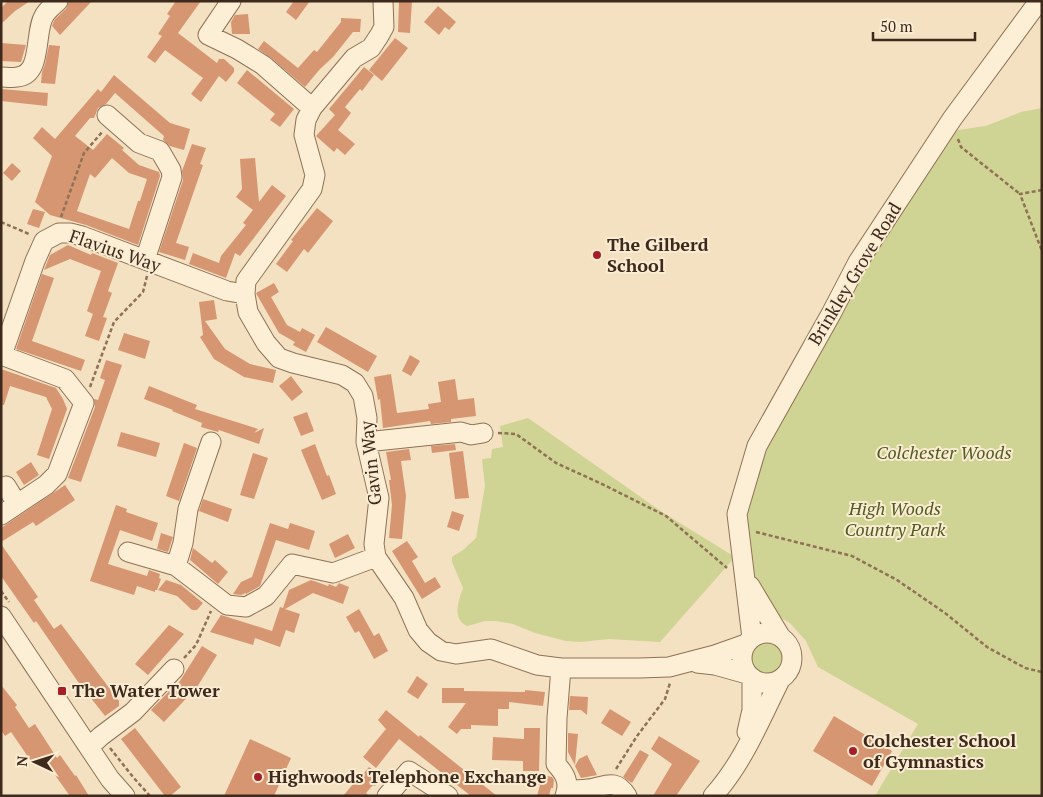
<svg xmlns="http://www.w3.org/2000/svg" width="1043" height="797" font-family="'PT Serif',serif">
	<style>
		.green { fill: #cfd393 }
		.building { fill: #d69672; fill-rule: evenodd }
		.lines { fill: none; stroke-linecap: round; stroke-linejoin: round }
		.minor-casing { stroke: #8f7156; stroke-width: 21 }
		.path { stroke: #8f7156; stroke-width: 2.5; stroke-dasharray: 4 2.5; stroke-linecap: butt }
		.minor { stroke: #fdefd5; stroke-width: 19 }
		.poi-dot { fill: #a61e27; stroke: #faecd2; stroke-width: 2 }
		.labels { text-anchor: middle; stroke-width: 4; stroke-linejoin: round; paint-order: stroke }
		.poi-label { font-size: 18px; font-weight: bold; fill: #3d2a1c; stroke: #faecd2; text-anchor: start }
		.street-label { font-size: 18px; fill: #3d2a1c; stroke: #faecd2 }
		.park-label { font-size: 18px; font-style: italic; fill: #505c20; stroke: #faecd2 }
	</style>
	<rect width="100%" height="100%" fill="#f3e1c1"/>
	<path class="green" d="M1042,108V796H875L918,724L818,667L806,641L790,623L776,615L752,578L744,510L748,487L766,450L864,265L946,139L958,130L986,126L1021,112Z
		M528,418L662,512L735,557L660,642L609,639L580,642L566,641L535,633L513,624L496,621H485L467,626C451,618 459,600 463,588L452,562V557L463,550L476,538L485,486L482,459L491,458L492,449L503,447L500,426Z
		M751 658a17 17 0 1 1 34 0a17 17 0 1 1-34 0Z"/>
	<path class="building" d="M8,1H30L15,11L1,24V8Z
		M69,1H92L60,35L52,26L55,19L66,9Z
		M176,1H201L178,33L217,63L219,59H224L234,68V72L226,82L219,76L201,102L191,94L203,78L165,50L155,63L147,57L162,36L158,34L170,16L167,14Z
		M294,1H310L296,20L286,12Z
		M399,1H412L410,33L398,32Z
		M438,6L456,22L449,30L445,27L439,35L424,22Z
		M248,14L250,34H232L231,22L235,15Z
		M341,18L361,19L360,32H353L333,57L320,69L305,87L270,57L258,49L264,41L298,68L314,50L317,52L341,22Z
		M395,38L408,48L382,81L369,70Z
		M1,43L26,45L21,62L1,61Z
		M49,45L60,46L55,84L41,83L42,72L45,64Z
		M364,67L374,75L362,91L360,89L345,107L351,113L338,130L355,144L345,155L337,148L334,152L316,136L335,115L329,109Z
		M247,70L294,109L280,127L270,120L275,114L237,83Z
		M114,75L170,123L190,129L184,150L170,146L163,140L164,136L115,93L106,104L98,108L94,118H90L75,136L93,150L107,134L124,148L122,150L139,165L159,172L160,176L138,245L86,225L50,215L35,202L52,156L33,138L42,127L55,139L98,89L101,92ZM112,158L129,173L147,179L140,201H138L129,229L77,211L90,174L95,178Z
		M1,89L48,93L47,106L1,101Z
		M192,144L206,148L200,164L203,165L176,243L189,247L185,260L159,252L183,180L182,171Z
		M255,158L259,202L272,185L286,196L240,256L235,253L226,278L189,264L193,253L219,263L221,256L246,225L243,223L253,210L236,197L242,189L240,159Z
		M12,163L21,171L12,181L3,173Z
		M317,208L333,221L308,253L304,249L287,272L276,264L293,241L291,240Z
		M33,209L45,212L39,228L27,224Z
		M68,245L91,255L92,253L118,263L108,291L112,293L103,317L107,318L99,341L85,336L93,314L87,311L101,271L70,259L44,270L50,255Z
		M42,274L54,278L32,341L85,360L81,371L16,349Z
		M274,283L279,292L271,297L287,325L300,332L302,328L315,335L306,352L293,345L295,342L279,333L257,295L256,293Z
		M214,300L217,319L205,321L225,349L250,364L276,370L273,383L244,377L214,359L200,337L203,335L199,302Z
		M326,327L377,356L368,372L317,342Z
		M124,333L150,341L145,359L118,350Z
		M410,355L420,361L411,376L402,371Z
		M106,360L122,365L81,482L68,478L95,407L94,399L98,400L105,380L100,378Z
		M1,369L56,388L63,399L67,409L49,459L37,455L52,409L46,397L10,386L4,405H1Z
		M391,374L397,413L429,409L428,404L441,402L438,382L455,379L458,400L474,398L476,416L451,419V422L431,424L430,421L383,428L380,399L378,400L374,377Z
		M291,376L303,392L292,401L279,386Z
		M149,386L197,405L195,409L258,429L254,433L264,428L259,444L219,430L218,432L201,427L202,423L172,411L173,410L144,399Z
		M307,412L314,431L301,436L293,417Z
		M121,432L160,443L156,457L117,446Z
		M184,443L197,448L179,501L166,496Z
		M315,444L327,476L329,475L336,494L322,500L301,450Z
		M455,444L456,450L432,453L431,446Z
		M409,449L411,460L401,461L406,496L402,539L389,538L392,505L389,480H391L386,452Z
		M463,451L469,498L455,499L449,453Z
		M253,453L268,458L254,499L240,495Z
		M31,462L39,475L24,485L16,472Z
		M65,485L75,500L36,526L33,522L1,542V528Z
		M203,499L232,509L228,522L199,511Z
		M116,505L127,509L126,512L158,523L152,541L120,530L108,564L147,576L149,570L160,574L159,578L161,579L157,590H155V592L137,586L134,595L90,581Z
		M452,511L464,515L459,531L447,527Z
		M270,523L288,529L290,523L315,531L309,550L276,540L260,586L246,594V593L241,595L233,594L241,582L252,577Z
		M161,533L173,537L168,552L157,549Z
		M348,534L355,548L335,558L329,544Z
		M407,541L418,557L412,561L425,583L435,577L441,587L422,599L392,551Z
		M1,544L38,597L34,600L54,629L61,624L119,701V706L105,716L76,679L36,621L34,623L1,576Z
		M193,548L212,563L215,560L228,572L218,584L190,560Z
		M166,580L181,585L203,603L197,610H192L177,596L158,590Z
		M311,580L328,586L329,584L336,587L339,583L349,587L343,604L313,593L285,609L300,614L294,633L286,630L280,647L255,638L253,645L210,632L221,615L272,631L280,607L283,608L289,590Z
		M359,609L374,636L379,633L388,651L374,659L359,631L355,633L346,617Z
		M169,625L184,634L148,675L135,664Z
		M202,646L217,655L197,687L164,722L151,710L177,683L178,684Z
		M417,676L428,684L418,699L407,692Z
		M1,685L17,705L15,707L29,728L35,724L57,758L60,755L75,776L76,775L89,796H70L42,757L33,764L11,732L5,736L1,730Z
		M442,688H464V691L525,692V690L545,692L543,706L509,702V709H498V726L471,725V729H461L457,734L448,727L466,703H442Z
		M570,696L588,697L587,715L581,710H569Z
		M610,709L631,722L622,736L601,723Z
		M386,710L419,737L420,735L497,796H471L399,739L376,768L363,757L386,729L378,720Z
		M834,716L892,751L872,786L813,751Z
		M135,728L181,787L170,796H165L121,739Z
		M524,728H540L539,771H523V761L492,760L493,737L524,739Z
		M568,733L578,734L575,765L568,752Z
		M659,736L700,761L676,796H653L672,764L651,749Z
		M250,739L291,758L274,796H224Z
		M640,750L649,755L632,783L623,777Z
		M587,755L597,775L581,778L575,766L579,759Z
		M369,767L382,777L375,786L373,785L366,793L369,796H343L354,783L355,784Z
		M538,774L552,777L554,780L553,788H551L549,796H537L540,785L536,784Z"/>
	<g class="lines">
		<g class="minor-casing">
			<path id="minor" d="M231,1L208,35L237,49L263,65L312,108
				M383,1L384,27L379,36L371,48L354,58L312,108L306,120L304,135L315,175L312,189L246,281L245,294L248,312L266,343L279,358L293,363L342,375L355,383L363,396L367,418L366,442L379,498L374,544L376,557L404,598L418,630L428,642L441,651L456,654L491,649L537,665L561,668H639L669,667L715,655L746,644
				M1,77C6,77 12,78 17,77C43,75 34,32 44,16C47,10 53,6 58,1
				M107,115L139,143L160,151L171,170L172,177L145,260
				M1,355L65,379L84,403L57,474L46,485L1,515
				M2,355L35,261L44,241L59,233H70L82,236L227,291L245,294
				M366,442L461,432L471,435L483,433
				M6,486L17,504
				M128,552L176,566L227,605L246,607L266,596L292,564L333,573L376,557
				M176,566L183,543L188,509L211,442
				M750,586L780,636
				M1,616L110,779L125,796
				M742 658a25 25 0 1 1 50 0a25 25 0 1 1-50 0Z
				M752,638L737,514L757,446L831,314L858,262L952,119L1039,1
				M697,663L715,665L747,674
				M561,668L557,718L556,764C565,774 570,782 565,796
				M747,732L752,710V679
				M89,747L101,736L133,712L174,669
				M567,790C574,790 581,790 588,789C605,787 615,777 627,796
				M387,796L409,771L448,796
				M713,796C743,763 760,720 780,680"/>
		</g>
		<path class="path" d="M958,139L961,147L1020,194
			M1042,190L1020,194L1042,251
			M61,217L84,153L103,131
			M1,222L29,234
			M90,387L114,322L143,292L147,276
			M498,433L516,434L556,463L602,484L666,516L727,568
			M756,532L852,556L897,580L945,613L987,647L1025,668L1042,672
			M1,591L9,602
			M184,658L196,645L211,611
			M110,748L133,777L150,796
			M616,769L637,736L665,699L670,683"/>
		<use href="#minor" class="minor"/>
	</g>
	<g class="poi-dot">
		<circle cx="597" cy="255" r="5"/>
		<rect x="57" y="686" width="10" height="10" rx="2.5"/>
		<circle cx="853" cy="751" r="5"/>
		<circle cx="258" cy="777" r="5"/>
	</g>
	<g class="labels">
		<g class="poi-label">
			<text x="607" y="251">The Gilberd<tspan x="607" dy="21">School</tspan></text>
			<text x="72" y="697">The Water Tower</text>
			<text x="863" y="747">Colchester School<tspan x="863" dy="21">of Gymnastics</tspan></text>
			<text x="268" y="783">Highwoods Telephone Exchange</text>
		</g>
		<g class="street-label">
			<text transform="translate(115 251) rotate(19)" y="6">Flavius Way</text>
			<text transform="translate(855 274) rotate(-59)" y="6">Brinkley Grove Road</text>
			<text transform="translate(371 463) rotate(-96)" y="6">Gavin Way</text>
		</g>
		<g class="park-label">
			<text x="944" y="459">Colchester Woods</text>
			<text x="895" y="515">High Woods<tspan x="895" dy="21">Country Park</tspan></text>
		</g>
	</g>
	<rect width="1043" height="797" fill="none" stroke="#3d2a1c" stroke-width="5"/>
	<g transform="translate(35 762) rotate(274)" stroke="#faecd2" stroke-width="4" paint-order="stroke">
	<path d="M0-4L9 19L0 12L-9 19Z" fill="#3d2a1c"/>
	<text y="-8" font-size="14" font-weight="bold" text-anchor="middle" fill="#3d2a1c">N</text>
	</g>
	<path d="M873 32v8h102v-8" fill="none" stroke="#3d2a1c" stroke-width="2.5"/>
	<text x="880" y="32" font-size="15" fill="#3d2a1c" stroke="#faecd2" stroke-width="4" paint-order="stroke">50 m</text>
</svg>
